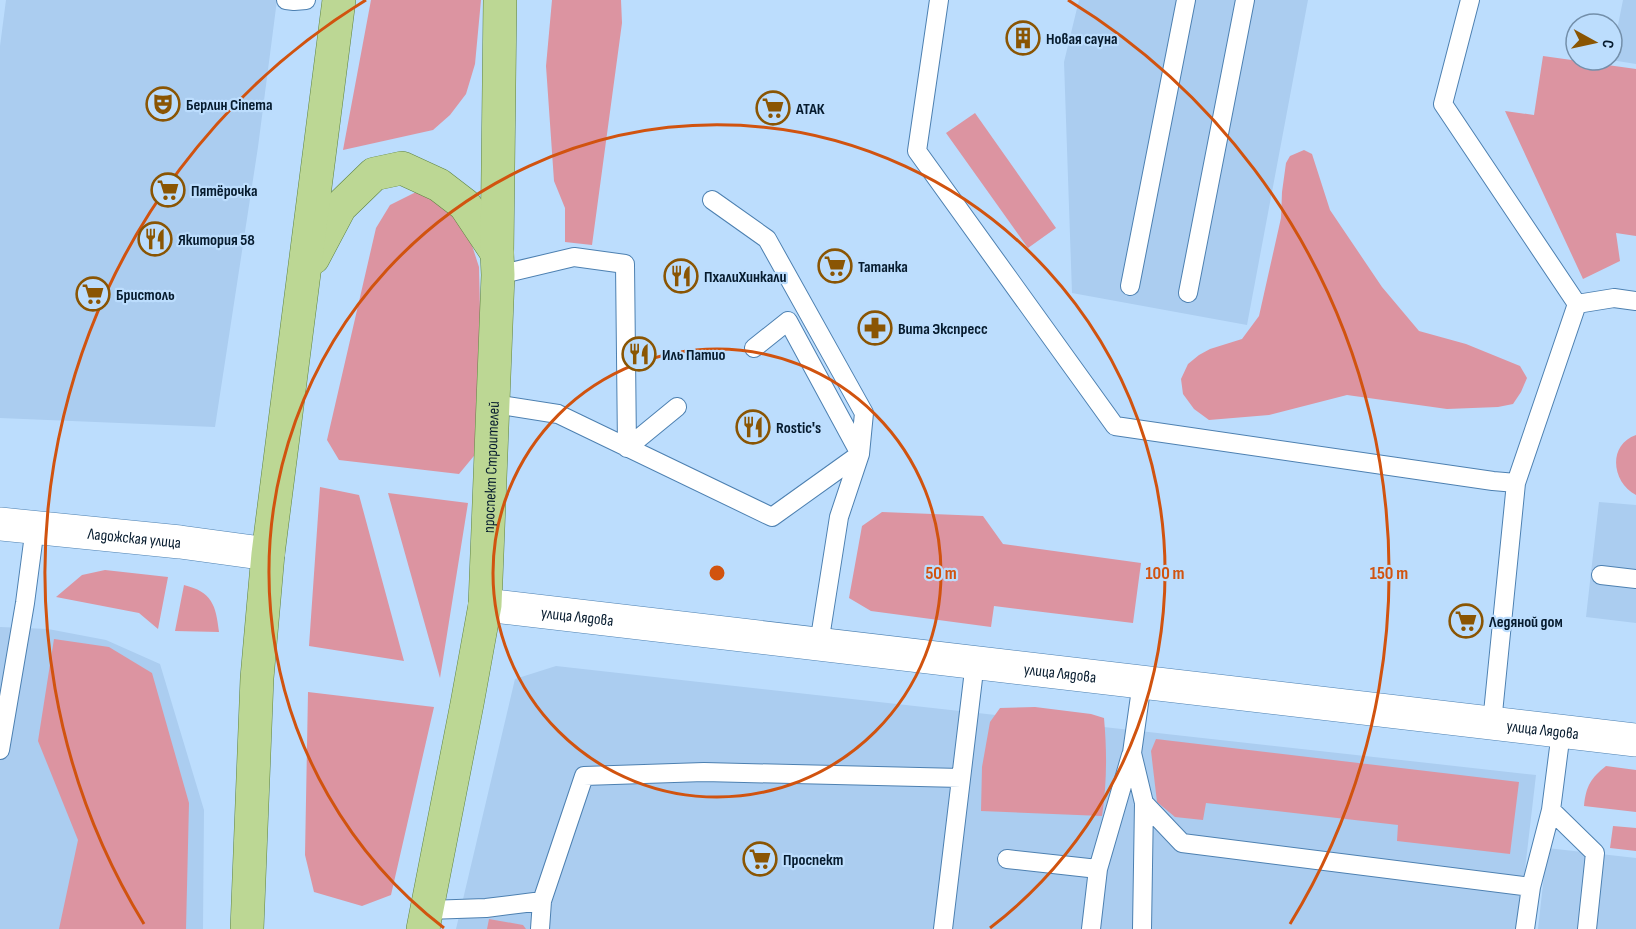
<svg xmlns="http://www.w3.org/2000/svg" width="1636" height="929" font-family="'Sofia Sans Condensed',sans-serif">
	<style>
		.built { fill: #abcdf0 }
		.green { fill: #dc94a1 }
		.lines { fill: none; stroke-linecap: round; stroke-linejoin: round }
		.service-casing { stroke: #4d80b1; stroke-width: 20 }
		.minor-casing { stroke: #4d80b1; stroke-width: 34 }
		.tertiary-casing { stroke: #4d80b1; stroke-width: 34 }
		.primary-casing { stroke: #5f8442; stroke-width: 34 }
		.service { stroke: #fff; stroke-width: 18 }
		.minor { stroke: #fff; stroke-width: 33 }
		.tertiary { stroke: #fff; stroke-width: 33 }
		.primary { stroke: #bcd794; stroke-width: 33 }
		.ring { fill: none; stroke: #d1530f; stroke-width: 3 }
		.labels { text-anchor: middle; stroke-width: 4.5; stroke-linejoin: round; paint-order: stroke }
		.poi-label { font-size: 16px; font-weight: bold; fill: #061b2e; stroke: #bcddfd; text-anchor: start }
		.street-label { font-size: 16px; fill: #061b2e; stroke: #bcddfd }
		.centre { fill: #d1530f; stroke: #bcddfd; stroke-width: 3 }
		.ring-label { font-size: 18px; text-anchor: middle; font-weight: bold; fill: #d1530f; stroke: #bcddfd; stroke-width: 4.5; stroke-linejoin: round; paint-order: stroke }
	</style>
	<rect width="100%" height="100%" fill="#bcddfd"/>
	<path class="built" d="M6,0H277L258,147L215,427L0,418V46Z
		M1079,0H1308L1247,325L1072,293L1064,62Z
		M1623,0H1636V64L1611,60Z
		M1599,502L1636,505V623L1586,617Z
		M0,627L48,629L106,640L160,664L204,810L203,929H0Z
		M556,666L1536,775L1518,929H456L515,679Z
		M1547,848L1636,858V929H1538Z"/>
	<path class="green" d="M371,0H481L475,64L466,94L450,115L433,130L343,150Z
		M552,0H621L622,23L592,245L565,242V208L554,181L546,66Z
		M1543,56L1636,69V236L1616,233L1620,261L1583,279L1505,111L1534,115Z
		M975,113L1056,228L1028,248L946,133Z
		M1304,150L1312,154L1330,210L1382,287L1419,331L1466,344L1520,366L1527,378L1521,392L1513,404L1498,407L1447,409L1347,395L1269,415L1209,420L1194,409L1183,394L1181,379L1188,364L1199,355L1210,349L1242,339L1259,316L1281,218L1282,192L1286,163L1290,156Z
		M420,190L440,193L467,230L479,267L481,352L478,451L459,474L339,460L327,440L376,228L390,205Z
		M1636,435V495C1612,483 1607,445 1636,435Z
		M320,487L359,495L404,661L309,646Z
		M388,493L468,503L440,678Z
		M882,512L983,516L1003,544L1141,563L1133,623L994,606L991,627L871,611L849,598L862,526Z
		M105,570L168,577L158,629L139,613L56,597L82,575Z
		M184,585C212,592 216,605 219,632L175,631Z
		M54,639L109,647L152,673L189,803L186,929H59L78,840L38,741Z
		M308,692L434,707L391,895L362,906L314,892L305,855Z
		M1035,707L1091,714L1104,718C1107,751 1107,783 1102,816L981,811L982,767L990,722L1000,708Z
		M1156,739L1519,782L1510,854L1397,841L1398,825L1206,803L1203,820L1175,817L1157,802L1151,751Z
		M1606,766L1636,770V812L1584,806C1586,786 1591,778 1606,766Z
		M1613,826L1636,828V851L1610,848Z
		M489,919L523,925L526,929H487Z"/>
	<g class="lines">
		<g class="service-casing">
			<path id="service" d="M286,0L294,1L306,0
				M939,0L917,151L1115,426L1493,481L1516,483
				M1470,0L1443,104L1577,304
				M712,200L767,239L864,413L860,454L839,517L819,644
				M498,275L574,257L625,264L627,448
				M1130,286L1186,0
				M1188,293L1245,0
				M494,404L558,414L772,517L860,454L788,321L754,348
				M627,448L677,407
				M1601,575L1636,579
				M1142,682L1132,753L1144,803L1182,843L1531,887L1551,810L1561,732
				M1492,723L1516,483L1577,304L1614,298L1636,301
				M0,750L25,603L35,527
				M1551,810L1595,853L1587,929
				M1007,859L1098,869
				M427,910L486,908L542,901
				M540,929L542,901L584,776L704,772L961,778
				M943,929L975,662
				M1091,929L1098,869L1131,755
				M1142,929L1144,803
				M1525,929L1531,887"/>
		</g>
		<g class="minor-casing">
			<g id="minor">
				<path id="s1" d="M485,605L1636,740"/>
			</g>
		</g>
		<g class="tertiary-casing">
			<g id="tertiary">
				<path id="s2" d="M0,524L180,542L268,554"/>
			</g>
		</g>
		<g class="primary-casing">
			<g id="primary">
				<path d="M313,258L340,207L374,174L402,168L439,185L465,205L497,253"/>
				<path d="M247,929L257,678L268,554L339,0"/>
				<path id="s3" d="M423,929L467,704L485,605L498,275L497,253L500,0"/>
			</g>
		</g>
		<use href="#service" class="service"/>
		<use href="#minor" class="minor"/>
		<use href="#tertiary" class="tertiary"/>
		<use href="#primary" class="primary"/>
	</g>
	<g class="ring">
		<circle cx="717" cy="573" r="224"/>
		<path d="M444 928A448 448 0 1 1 990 928"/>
		<path d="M144 924A672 672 0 0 1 366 0M1068 0A672 672 0 0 1 1290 924"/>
	</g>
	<defs>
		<g id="building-ring" transform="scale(1.725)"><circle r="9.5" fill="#bcddfd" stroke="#8a5503" stroke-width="1.5"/><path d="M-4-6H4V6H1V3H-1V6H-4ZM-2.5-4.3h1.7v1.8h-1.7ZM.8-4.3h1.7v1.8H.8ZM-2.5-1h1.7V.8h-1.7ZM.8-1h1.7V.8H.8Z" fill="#8a5503"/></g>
		<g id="theatre-ring" transform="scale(1.725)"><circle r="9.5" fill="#bcddfd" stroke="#8a5503" stroke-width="1.5"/><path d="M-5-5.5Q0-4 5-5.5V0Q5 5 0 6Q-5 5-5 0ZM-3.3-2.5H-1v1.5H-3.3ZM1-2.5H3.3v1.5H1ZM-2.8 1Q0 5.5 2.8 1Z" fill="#8a5503"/></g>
		<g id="supermarket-ring" transform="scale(1.725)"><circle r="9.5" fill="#bcddfd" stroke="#8a5503" stroke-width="1.5"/><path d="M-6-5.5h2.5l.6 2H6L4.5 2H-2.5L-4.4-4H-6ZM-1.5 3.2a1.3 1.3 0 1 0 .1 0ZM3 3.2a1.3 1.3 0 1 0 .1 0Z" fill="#8a5503"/></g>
		<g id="restaurant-ring" transform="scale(1.725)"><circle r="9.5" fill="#bcddfd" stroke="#8a5503" stroke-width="1.5"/><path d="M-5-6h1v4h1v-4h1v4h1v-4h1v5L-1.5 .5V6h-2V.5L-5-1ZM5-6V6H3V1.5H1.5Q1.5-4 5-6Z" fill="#8a5503"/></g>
		<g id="pharmacy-ring" transform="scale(1.725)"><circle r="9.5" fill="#bcddfd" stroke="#8a5503" stroke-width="1.5"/><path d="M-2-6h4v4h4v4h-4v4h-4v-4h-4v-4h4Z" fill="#8a5503"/></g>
	</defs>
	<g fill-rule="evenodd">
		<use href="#building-ring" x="1023" y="38"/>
		<use href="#theatre-ring" x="163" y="104"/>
		<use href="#supermarket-ring" x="773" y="108"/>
		<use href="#supermarket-ring" x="168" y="190"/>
		<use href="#restaurant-ring" x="155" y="239"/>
		<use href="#supermarket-ring" x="835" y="266"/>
		<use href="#restaurant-ring" x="681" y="276"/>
		<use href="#supermarket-ring" x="93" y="294"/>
		<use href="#pharmacy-ring" x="875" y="328"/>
		<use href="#restaurant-ring" x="639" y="354"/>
		<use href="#restaurant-ring" x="753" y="427"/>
		<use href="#supermarket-ring" x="1466" y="621"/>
		<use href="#supermarket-ring" x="760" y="859"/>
	</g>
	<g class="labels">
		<g class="poi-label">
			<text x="1046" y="44">Новая сауна</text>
			<text x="186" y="110">Берлин Cinema</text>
			<text x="796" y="114">АТАК</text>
			<text x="191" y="196">Пятёрочка</text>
			<text x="178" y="245">Якитория 58</text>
			<text x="858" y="272">Татанка</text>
			<text x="704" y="282">ПхалиХинкали</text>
			<text x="116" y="300">Бристоль</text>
			<text x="898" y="334">Вита Экспресс</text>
			<text x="662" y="360">Иль Патио</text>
			<text x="776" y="433">Rostic's</text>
			<text x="1489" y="627">Ледяной дом</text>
			<text x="783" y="865">Проспект</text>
		</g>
		<g class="street-label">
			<text dy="6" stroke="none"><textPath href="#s3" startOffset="468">проспект Строителей</textPath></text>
			<text dy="6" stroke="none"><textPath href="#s2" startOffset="135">Ладожская улица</textPath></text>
			<text dy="6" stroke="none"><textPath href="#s1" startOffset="93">улица Лядова</textPath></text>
			<text dy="6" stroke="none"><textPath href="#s1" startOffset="579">улица Лядова</textPath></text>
			<text dy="6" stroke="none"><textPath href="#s1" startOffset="1065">улица Лядова</textPath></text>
		</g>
	</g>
	<circle cx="717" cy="573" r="9" class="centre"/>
	<g class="ring-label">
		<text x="941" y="579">50 m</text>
		<text x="1165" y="579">100 m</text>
		<text x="1389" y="579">150 m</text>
	</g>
	<g transform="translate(1594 42) rotate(98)"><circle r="28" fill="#bcddfd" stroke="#738faa" stroke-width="1.5"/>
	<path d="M0-4.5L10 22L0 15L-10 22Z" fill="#8a5503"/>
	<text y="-9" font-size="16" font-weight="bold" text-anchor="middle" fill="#061b2e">С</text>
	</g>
</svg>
